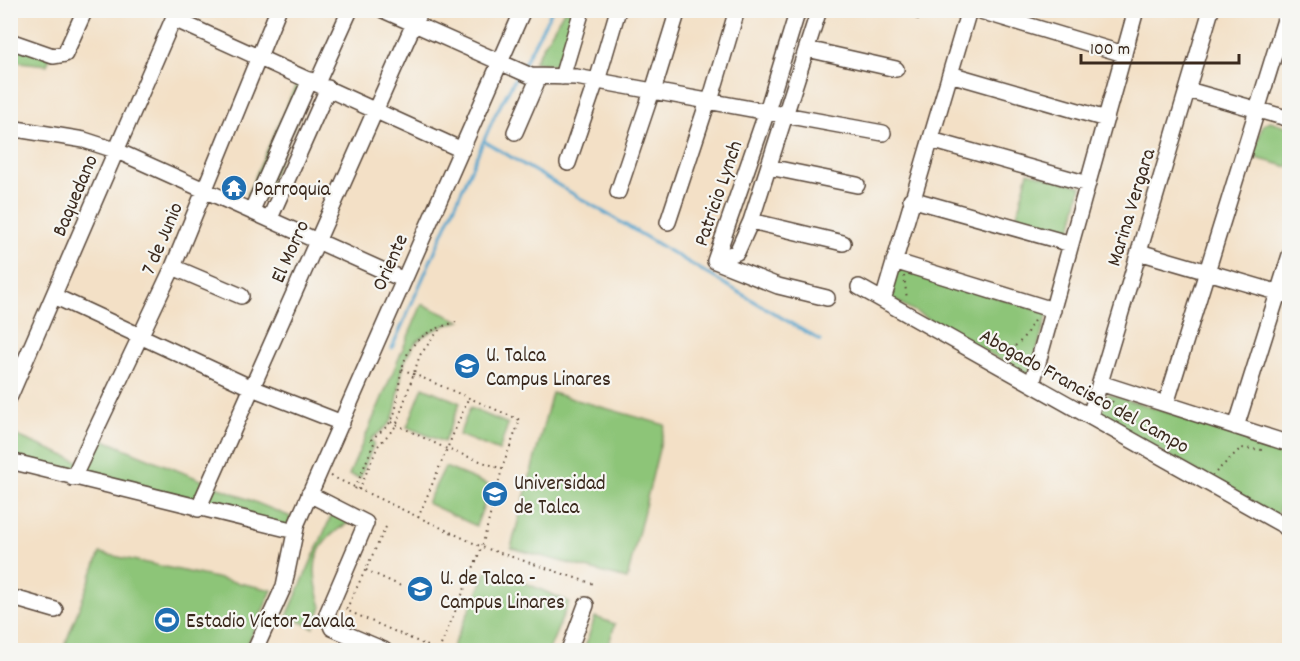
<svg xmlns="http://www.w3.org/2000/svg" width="1300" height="661" font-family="Dekko,sans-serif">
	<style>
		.green { fill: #8dc578; stroke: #64784b; stroke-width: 1.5 }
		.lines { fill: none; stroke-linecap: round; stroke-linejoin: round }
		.stream { stroke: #51a3cc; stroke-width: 3 }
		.minor-casing { stroke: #574537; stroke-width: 18 }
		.path { stroke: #574537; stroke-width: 2; stroke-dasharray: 1.5 4.5; stroke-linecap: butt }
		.minor { stroke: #fff; stroke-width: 15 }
		.labels { text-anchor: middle; stroke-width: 4.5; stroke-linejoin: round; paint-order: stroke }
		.poi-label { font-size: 21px; fill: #3b2a1e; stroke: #f6f6f2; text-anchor: start }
		.street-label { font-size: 21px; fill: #3b2a1e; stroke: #f6f6f2 }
	</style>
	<rect width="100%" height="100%" fill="#f6f6f2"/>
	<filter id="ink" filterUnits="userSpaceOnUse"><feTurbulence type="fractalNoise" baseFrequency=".0167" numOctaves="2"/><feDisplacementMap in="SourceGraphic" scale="12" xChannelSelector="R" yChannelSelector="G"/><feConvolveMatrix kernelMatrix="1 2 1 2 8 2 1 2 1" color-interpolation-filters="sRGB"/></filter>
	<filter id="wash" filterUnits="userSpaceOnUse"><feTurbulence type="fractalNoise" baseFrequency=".008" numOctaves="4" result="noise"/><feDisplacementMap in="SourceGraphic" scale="24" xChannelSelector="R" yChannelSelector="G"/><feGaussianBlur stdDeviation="1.35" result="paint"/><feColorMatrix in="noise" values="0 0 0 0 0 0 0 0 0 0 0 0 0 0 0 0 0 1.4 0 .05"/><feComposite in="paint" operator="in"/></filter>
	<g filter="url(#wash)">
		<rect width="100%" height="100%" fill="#f3e0c6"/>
		<path class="green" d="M564,11H576L561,66L534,62Z
			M11,45L50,57L47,65L11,61Z
			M299,78L312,84L262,200L247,195Z
			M1270,121L1289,127V167L1252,157L1263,125Z
			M1028,172L1081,186L1069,239L1015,223Z
			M897,267L1048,313L1029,376L889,297Z
			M422,304L460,321C423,331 405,342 400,383C398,395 397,408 392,420C388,427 377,434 371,439L374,443L360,478L349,475Z
			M423,387L460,403L444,442L407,427Z
			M552,393L665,425L627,579L511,548Z
			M1108,394L1289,450V478L1277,516L1100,417Z
			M470,408L508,424L499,451L459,435Z
			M10,433L80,462L92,435L291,517L288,527L11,456Z
			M445,467L491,486L476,526L427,503Z
			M333,512L354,520C313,541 308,564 322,607L313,627L287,616Z
			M100,553L272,590L245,650H63Z
			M489,567L569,602L549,650H451Z
			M595,617L615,624L607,650H584Z"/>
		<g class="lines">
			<path class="stream" d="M522,67L552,10
				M484,141L821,341
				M392,348L495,115L517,75"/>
		</g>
	</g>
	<g filter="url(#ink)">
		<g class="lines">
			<g class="minor-casing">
				<path id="minor" d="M383,10L531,76L576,77L883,133
					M917,10L919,11
					M977,10L1124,54
					M174,19L462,150
					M10,41L53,56L65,54L85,10
					M807,49L896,69
					M950,74L1106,119
					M562,77L582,10
					M597,81L618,10
					M317,83L350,10
					M1188,90L1290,119
					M653,91L678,10
					M710,101L737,10
					M10,128L84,140L115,150L404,280
					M515,132L538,79
					M931,140L1088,184
					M568,163L596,81
					M769,167L857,185
					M618,192L652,91
					M911,199L1071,244
					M252,210L310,80
					M270,218L328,88
					M751,221L843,243
					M668,222L708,101
					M1139,252L1290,296
					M715,261L737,252L751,221L819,10
					M715,261L767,111L798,10
					M715,261L778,286L827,298
					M894,261L1053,310
					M173,267L241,296
					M859,287L1290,529
					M54,296L252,388L342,423
					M883,300L969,10
					M1100,383L1290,444
					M1032,384L1136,10
					M10,396L177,10
					M1166,404L1288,10
					M1090,416L1211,10
					M1236,427L1290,255
					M10,461L295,531
					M73,478L173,267L278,10
					M309,494L366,523L327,614L332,628L384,650
					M198,509L420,10
					M1285,527L1290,511
					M10,597L55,610
					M255,650L284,586L297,523L523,10
					M569,650L586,605"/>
			</g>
			<path class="path" d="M904,276L907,299
				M998,350C1018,353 1027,332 1036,317
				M402,369L520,420L502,468
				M1112,401L1121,420
				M391,422L447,449L502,469L482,547L439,650
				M1216,472L1241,448L1263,450
				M331,476L482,547L597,585
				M355,489L374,443L371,440C377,434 387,428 391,421C397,411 398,396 399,385C404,343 422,331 460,321
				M359,490L378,446L396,426L420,355L442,326
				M418,518L468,399
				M386,527L346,610L437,650
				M366,570L401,586"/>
			<use href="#minor" class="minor"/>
		</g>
	</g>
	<defs>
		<g id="temple-disc" transform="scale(1.35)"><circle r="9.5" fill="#1f6fb2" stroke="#f6f6f2"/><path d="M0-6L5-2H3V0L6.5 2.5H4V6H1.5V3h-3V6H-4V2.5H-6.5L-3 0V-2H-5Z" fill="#fff"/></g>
		<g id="university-disc" transform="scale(1.35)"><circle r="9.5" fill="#1f6fb2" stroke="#f6f6f2"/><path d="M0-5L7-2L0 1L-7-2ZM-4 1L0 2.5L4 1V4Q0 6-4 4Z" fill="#fff"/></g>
		<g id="stadium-disc" transform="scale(1.35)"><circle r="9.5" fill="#1f6fb2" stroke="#f6f6f2"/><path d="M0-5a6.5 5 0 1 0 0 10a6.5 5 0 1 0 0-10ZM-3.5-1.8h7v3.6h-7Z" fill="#fff"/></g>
	</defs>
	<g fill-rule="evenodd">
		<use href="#temple-disc" x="234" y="188"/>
		<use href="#university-disc" x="467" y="366"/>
		<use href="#university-disc" x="495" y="494"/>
		<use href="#university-disc" x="420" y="589"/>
		<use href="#stadium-disc" x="167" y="620"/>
	</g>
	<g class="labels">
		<g class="poi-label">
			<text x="254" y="195">Parroquia</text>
			<text x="486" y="361">U. Talca<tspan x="486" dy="24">Campus Linares</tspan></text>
			<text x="514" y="489">Universidad<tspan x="514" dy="24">de Talca</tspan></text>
			<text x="440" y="584">U. de Talca -<tspan x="440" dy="24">Campus Linares</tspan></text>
			<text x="186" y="627">Estadio Víctor Zavala</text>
		</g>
		<g class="street-label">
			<text transform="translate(717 193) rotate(-71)" y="7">Patricio Lynch</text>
			<text transform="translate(74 195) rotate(-67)" y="7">Baquedano</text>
			<text transform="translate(1130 207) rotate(-73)" y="7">Marina Vergara</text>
			<text transform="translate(161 238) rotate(-67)" y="7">7 de Junio</text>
			<text transform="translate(289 251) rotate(-66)" y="7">El Morro</text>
			<text transform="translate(389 262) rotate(-66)" y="7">Oriente</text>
			<text transform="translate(1085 390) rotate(29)" y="7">Abogado Francisco del Campo</text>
		</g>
	</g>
	<rect width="1300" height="661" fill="none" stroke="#f6f6f2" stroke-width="36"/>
	<path d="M1081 54v9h158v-9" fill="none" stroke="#3b2a1e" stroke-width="3"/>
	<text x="1090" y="54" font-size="18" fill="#3b2a1e" stroke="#f6f6f2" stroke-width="4.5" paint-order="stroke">100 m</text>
</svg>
